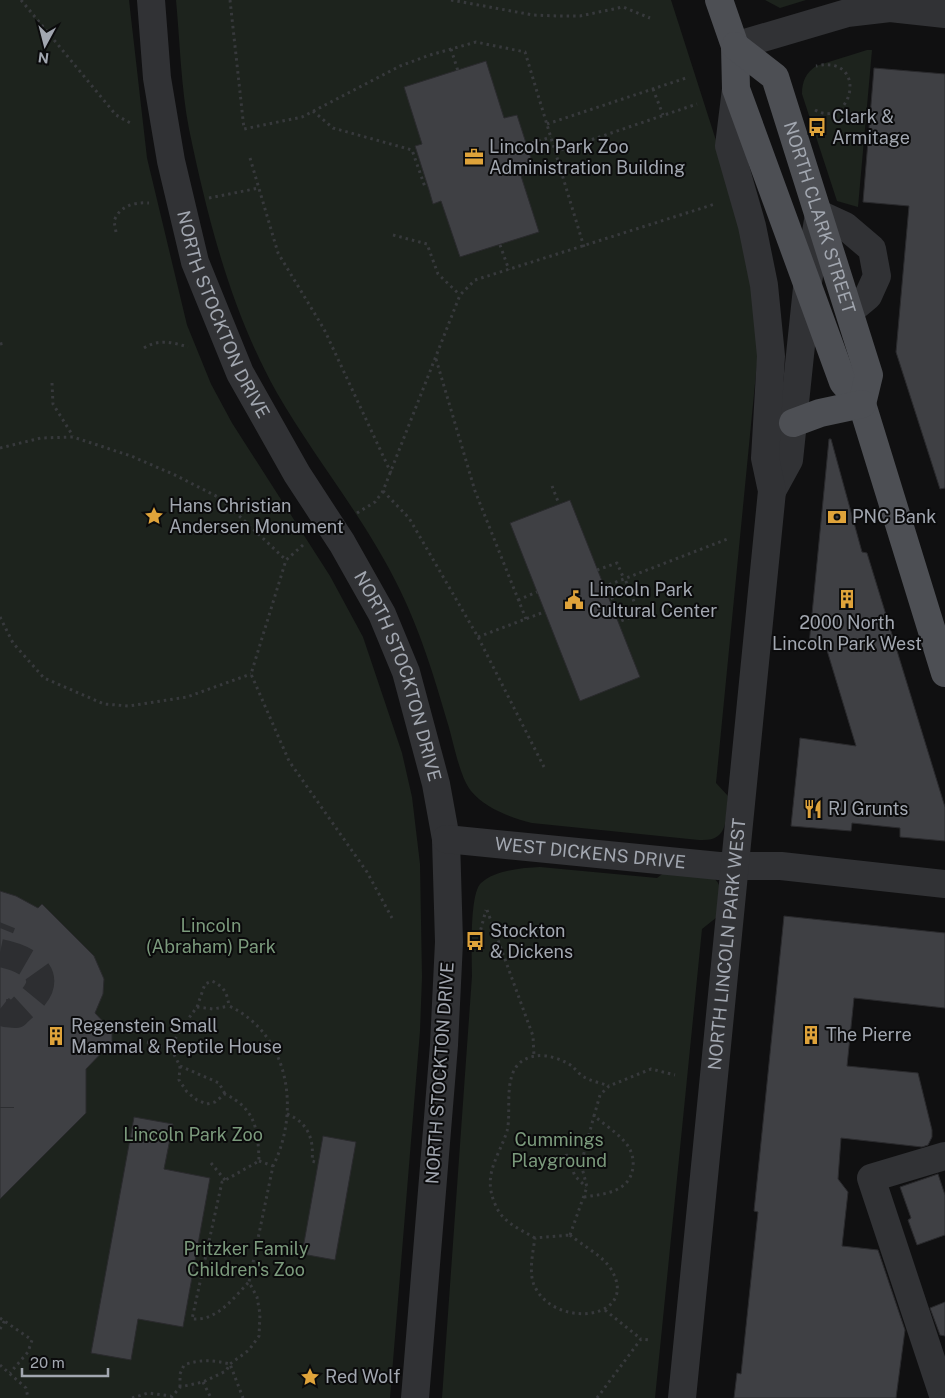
<svg xmlns="http://www.w3.org/2000/svg" width="945" height="1398" font-family="'Public Sans',sans-serif">
	<style>
		.green { fill: #1d231d }
		.building { fill: #3f4044; stroke: #2a2a2d }
		.lines { fill: none; stroke-linecap: round; stroke-linejoin: round }
		.minor-tunnel { stroke: #2d2e31; stroke-width: 28; stroke-dasharray: 28 14; stroke-linecap: butt }
		.path { stroke: #37393c; stroke-width: 3; stroke-dasharray: 2.5 4; stroke-linecap: butt }
		.minor { stroke: #313235; stroke-width: 28 }
		.major { stroke: #4d4f54; stroke-width: 28 }
		.labels { text-anchor: middle; stroke-width: 4; stroke-linejoin: round; paint-order: stroke }
		.poi-label { font-size: 18px; fill: #a2a7b0; stroke: #0b0b0c; text-anchor: start }
		.street-label { font-size: 18px; fill: #a2a7b0; stroke: #0b0b0c }
		.park-label { font-size: 18px; fill: #7b9a7c; stroke: #0b0b0c }
	</style>
	<rect width="100%" height="100%" fill="#101011"/>
	<path class="green" d="M0,0H129L147,158L187,325L211,384L232,423L330,576L363,637L402,753L412,797L420,864L422,977L420,1031L390,1398H0Z
		M176,0H671L737,206L753,287L758,353L716,783L728,796C725,819 730,842 699,840L532,823C510,817 486,809 471,791C459,776 453,739 447,721C434,676 420,631 400,590C367,521 315,459 277,393C231,311 208,220 189,129C181,87 180,43 176,0Z
		M765,0H806L780,8Z
		M867,50H872L858,207L837,201L802,94C802,81 806,73 816,66Z
		M540,867L657,878L669,869C683,871 718,869 720,889C721,898 718,908 717,917L702,929L655,1398H442L472,976C472,959 469,894 481,883C495,870 521,868 540,867Z"/>
	<path class="building" d="M486,61L504,118L517,115L535,171L521,176L539,232L460,257L441,201L433,204L429,190L415,146L422,144L404,87Z
		M874,68L945,74V488L940,489L896,352L909,206L863,202Z
		M829,439H831L862,552L867,553L945,807V841L900,837V828L852,823L851,831L791,826L800,738L856,746L826,647L809,645Z
		M570,500L640,677L580,701L510,523Z
		M0,891L16,896L38,908L42,904L94,956L104,979L103,994L95,1013L112,1031V1042L86,1069V1113L0,1199Z
		M784,916L945,933V1008L854,998L847,1066L918,1073L932,1130V1137L928,1145L922,1147L841,1138L838,1179L848,1192L842,1246L878,1250L905,1330L896,1398H734L737,1373L741,1374L758,1212L754,1211Z
		M134,1117L173,1124L164,1169L210,1178L183,1327L138,1319L131,1360L91,1353Z
		M323,1136L356,1142L335,1260L302,1254Z
		M938,1174L945,1195V1235L917,1245L908,1220L911,1218L900,1187Z
		M945,1302V1336L940,1335L930,1308Z"/>
	<g class="lines">
		<path class="minor-tunnel" d="M0,928L2,923
			M0,953C15,956 47,966 39,988C35,998 23,1007 16,1014L5,1013L0,1009
			M0,1107V1108"/>
		<path class="path" d="M21,0L116,115L132,124
			M230,0L244,129L302,117L400,66L430,55L476,42L525,52L584,247
			M451,0L533,15L558,16H580L623,7L650,18
			M451,49L458,71
			M653,89L663,115
			M815,110C852,131 870,54 816,66
			M313,111L333,128L412,150L425,187
			M547,124L689,77
			M526,145L551,137
			M555,152L697,104
			M250,158L278,253L324,329L391,473
			M209,198L259,188
			M116,232L114,221C120,206 133,202 149,203
			M393,235L427,244L438,274L460,295
			M500,245L509,270
			M0,344L5,343
			M144,348C158,339 172,342 188,347
			M436,359L475,491L526,619
			M52,383L53,404L73,436
			M0,448L41,438L73,437L131,456L175,475L220,498L286,560
			M552,486L559,504
			M383,491L409,518L478,637L544,767
			M357,513L375,502L383,491L460,295L475,280L715,204
			M303,545L286,560L251,674L289,761L367,872L392,918
			M597,570L617,563L624,579
			M607,585L621,621L639,614L625,579
			M603,587L730,538
			M518,600L537,592
			M0,617L13,643L44,678L104,704L129,706L187,697L251,674
			M478,637L544,612
			M487,910L533,1036L534,1056
			M479,936L486,910
			M197,1007L213,1009L229,1006
			M147,1042L171,1049
			M180,1066L219,1083L225,1094
			M287,1114C309,1123 314,1140 312,1161L318,1163
			M566,1154L575,1176L586,1187
			M259,1161L273,1166
			M211,1163L225,1180
			M584,1197C605,1194 630,1192 633,1167C634,1158 631,1149 625,1142C616,1132 604,1124 594,1116L600,1095L609,1086L651,1069L675,1075
			M570,1235C582,1245 603,1256 611,1269C641,1319 556,1330 535,1287C528,1274 533,1252 535,1238Z
			M570,1235L587,1187L581,1164L594,1116
			M535,1238C518,1228 502,1222 495,1204C482,1174 499,1157 507,1131C513,1109 498,1061 536,1056C547,1054 565,1060 573,1067C576,1070 580,1075 584,1077C591,1081 601,1083 609,1086
			M196,1253L206,1255
			M605,1310L641,1339
			M0,1318L32,1340L28,1352L10,1373
			M0,1329L5,1320
			M0,1365L26,1388L28,1398
			M203,1382L211,1398
			M180,1387V1374L184,1365C200,1359 213,1360 230,1364L243,1398
			M132,1398L148,1393L171,1396
			M171,1398L180,1387L203,1382L226,1371L230,1364L249,1350L259,1336L260,1314L257,1297L249,1282L273,1166C301,1110 289,1034 229,1006C227,992 224,987 212,981L205,984L197,1007L178,1033L171,1049L180,1066L179,1080L187,1092L197,1100L207,1104L215,1102L225,1094C256,1109 258,1130 259,1161L222,1182L192,1319C218,1321 233,1298 249,1282
			M597,1398L641,1339L650,1340"/>
		<g class="minor">
			<path id="s1" d="M151,0L157,78L171,161L195,262L240,373L297,474L342,543L382,614L406,672L436,784L446,839L449,942L444,1045L415,1398"/>
			<path d="M735,46L847,13L890,8L945,14"/>
			<path d="M772,491L789,460L807,288L819,214L845,226L872,249L877,276L868,296L850,311"/>
			<path id="s2" d="M446,839L719,866H781L945,884"/>
			<path id="s3" d="M682,1398L772,491L765,458L771,356L764,285L752,226L729,146L736,89"/>
			<path d="M944,1398L871,1178L945,1156"/>
		</g>
		<g class="major">
			<path d="M719,0L735,46L736,89L843,382L862,404L945,673"/>
			<path id="s4" d="M735,46L775,77L869,375L862,404"/>
			<path d="M793,423L820,413L862,404"/>
		</g>
	</g>
	<defs>
		<g id="bus-bare" transform="scale(1.5)"><path d="M-5-6H5V4H4V6H2V4H-2V6H-4V4H-5ZM-3.5-4V0h7V-4ZM-3.5 1.2v1.5H-2V1.2ZM2 1.2v1.5H3.5V1.2Z" fill="#dfa33a" stroke="#0b0b0c" stroke-width="2.5" paint-order="stroke"/></g>
		<g id="office-bare" transform="scale(1.5)"><path d="M-6-3h4V-5.5h4V-3h4V5H-6ZM-1-4.5V-3h2v-1.5ZM-6 0V1H6V0Z" fill="#dfa33a" stroke="#0b0b0c" stroke-width="2.5" paint-order="stroke"/></g>
		<g id="sight-bare" transform="scale(1.5)"><path d="M0-6L1.8-2.2L6-1.7L2.9 1.2L3.7 5.4L0 3.3L-3.7 5.4L-2.9 1.2L-6-1.7L-1.8-2.2Z" fill="#dfa33a" stroke="#0b0b0c" stroke-width="2.5" paint-order="stroke"/></g>
		<g id="bank-bare" transform="scale(1.5)"><path d="M-6-4H6V4H-6ZM0-2.3a2.3 2.3 0 1 0 0 4.6a2.3 2.3 0 1 0 0-4.6Z" fill="#dfa33a" stroke="#0b0b0c" stroke-width="2.5" paint-order="stroke"/></g>
		<g id="building-bare" transform="scale(1.5)"><path d="M-4-6H4V6H1V3H-1V6H-4ZM-2.5-4.3h1.7v1.8h-1.7ZM.8-4.3h1.7v1.8H.8ZM-2.5-1h1.7V.8h-1.7ZM.8-1h1.7V.8H.8Z" fill="#dfa33a" stroke="#0b0b0c" stroke-width="2.5" paint-order="stroke"/></g>
		<g id="civic-bare" transform="scale(1.5)"><path d="M-.6-6.5H3V-4.5H.6V-3L4-1V1h2V6H-6V1h2V-1L-.6-3ZM-1.2 2.5V6h2.4V2.5Z" fill="#dfa33a" stroke="#0b0b0c" stroke-width="2.5" paint-order="stroke"/></g>
		<g id="restaurant-bare" transform="scale(1.5)"><path d="M-5-6h1v4h1v-4h1v4h1v-4h1v5L-1.5 .5V6h-2V.5L-5-1ZM5-6V6H3V1.5H1.5Q1.5-4 5-6Z" fill="#dfa33a" stroke="#0b0b0c" stroke-width="2.5" paint-order="stroke"/></g>
	</defs>
	<g fill-rule="evenodd">
		<use href="#bus-bare" x="817" y="127"/>
		<use href="#office-bare" x="474" y="157"/>
		<use href="#sight-bare" x="154" y="516"/>
		<use href="#bank-bare" x="837" y="517"/>
		<use href="#building-bare" x="847" y="599"/>
		<use href="#civic-bare" x="574" y="600"/>
		<use href="#restaurant-bare" x="813" y="809"/>
		<use href="#bus-bare" x="475" y="941"/>
		<use href="#building-bare" x="811" y="1035"/>
		<use href="#building-bare" x="56" y="1036"/>
		<use href="#sight-bare" x="310" y="1377"/>
	</g>
	<g class="labels">
		<g class="poi-label">
			<text x="832" y="123">Clark &amp;<tspan x="832" dy="21">Armitage</tspan></text>
			<text x="489" y="153">Lincoln Park Zoo<tspan x="489" dy="21">Administration Building</tspan></text>
			<text x="169" y="512">Hans Christian<tspan x="169" dy="21">Andersen Monument</tspan></text>
			<text x="852" y="523">PNC Bank</text>
			<text x="589" y="596">Lincoln Park<tspan x="589" dy="21">Cultural Center</tspan></text>
			<text x="847" y="629" text-anchor="middle">2000 North<tspan x="847" dy="21">Lincoln Park West</tspan></text>
			<text x="828" y="815">RJ Grunts</text>
			<text x="490" y="937">Stockton<tspan x="490" dy="21">&amp; Dickens</tspan></text>
			<text x="71" y="1032">Regenstein Small<tspan x="71" dy="21">Mammal &amp; Reptile House</tspan></text>
			<text x="826" y="1041">The Pierre</text>
			<text x="325" y="1383">Red Wolf</text>
		</g>
		<g class="street-label">
			<text dy="6" stroke="none"><textPath href="#s4" startOffset="198">NORTH CLARK STREET</textPath></text>
			<text dy="6" stroke="none"><textPath href="#s1" startOffset="325">NORTH STOCKTON DRIVE</textPath></text>
			<text dy="6" stroke="none"><textPath href="#s1" startOffset="730">NORTH STOCKTON DRIVE</textPath></text>
			<text dy="6" stroke="none"><textPath href="#s2" startOffset="145">WEST DICKENS DRIVE</textPath></text>
			<text dy="6" stroke="none"><textPath href="#s3" startOffset="456">NORTH LINCOLN PARK WEST</textPath></text>
			<text transform="translate(440 1073) rotate(-86)" y="6">NORTH STOCKTON DRIVE</text>
		</g>
		<g class="park-label">
			<text x="211" y="932">Lincoln<tspan x="211" dy="21">(Abraham) Park</tspan></text>
			<text x="193" y="1141">Lincoln Park Zoo</text>
			<text x="559" y="1146">Cummings<tspan x="559" dy="21">Playground</tspan></text>
			<text x="246" y="1255">Pritzker Family<tspan x="246" dy="21">Children's Zoo</tspan></text>
		</g>
	</g>
	<g transform="translate(45 45) rotate(187)" stroke="#0b0b0c" stroke-width="4" paint-order="stroke">
	<path d="M0-4L9 19L0 12L-9 19Z" fill="#a2a7b0"/>
	<text y="-8" font-size="14" font-weight="bold" text-anchor="middle" fill="#a2a7b0">N</text>
	</g>
	<path d="M22 1368v8h86v-8" fill="none" stroke="#a2a7b0" stroke-width="2.5"/>
	<text x="30" y="1368" font-size="15" fill="#a2a7b0" stroke="#0b0b0c" stroke-width="4" paint-order="stroke">20 m</text>
</svg>
